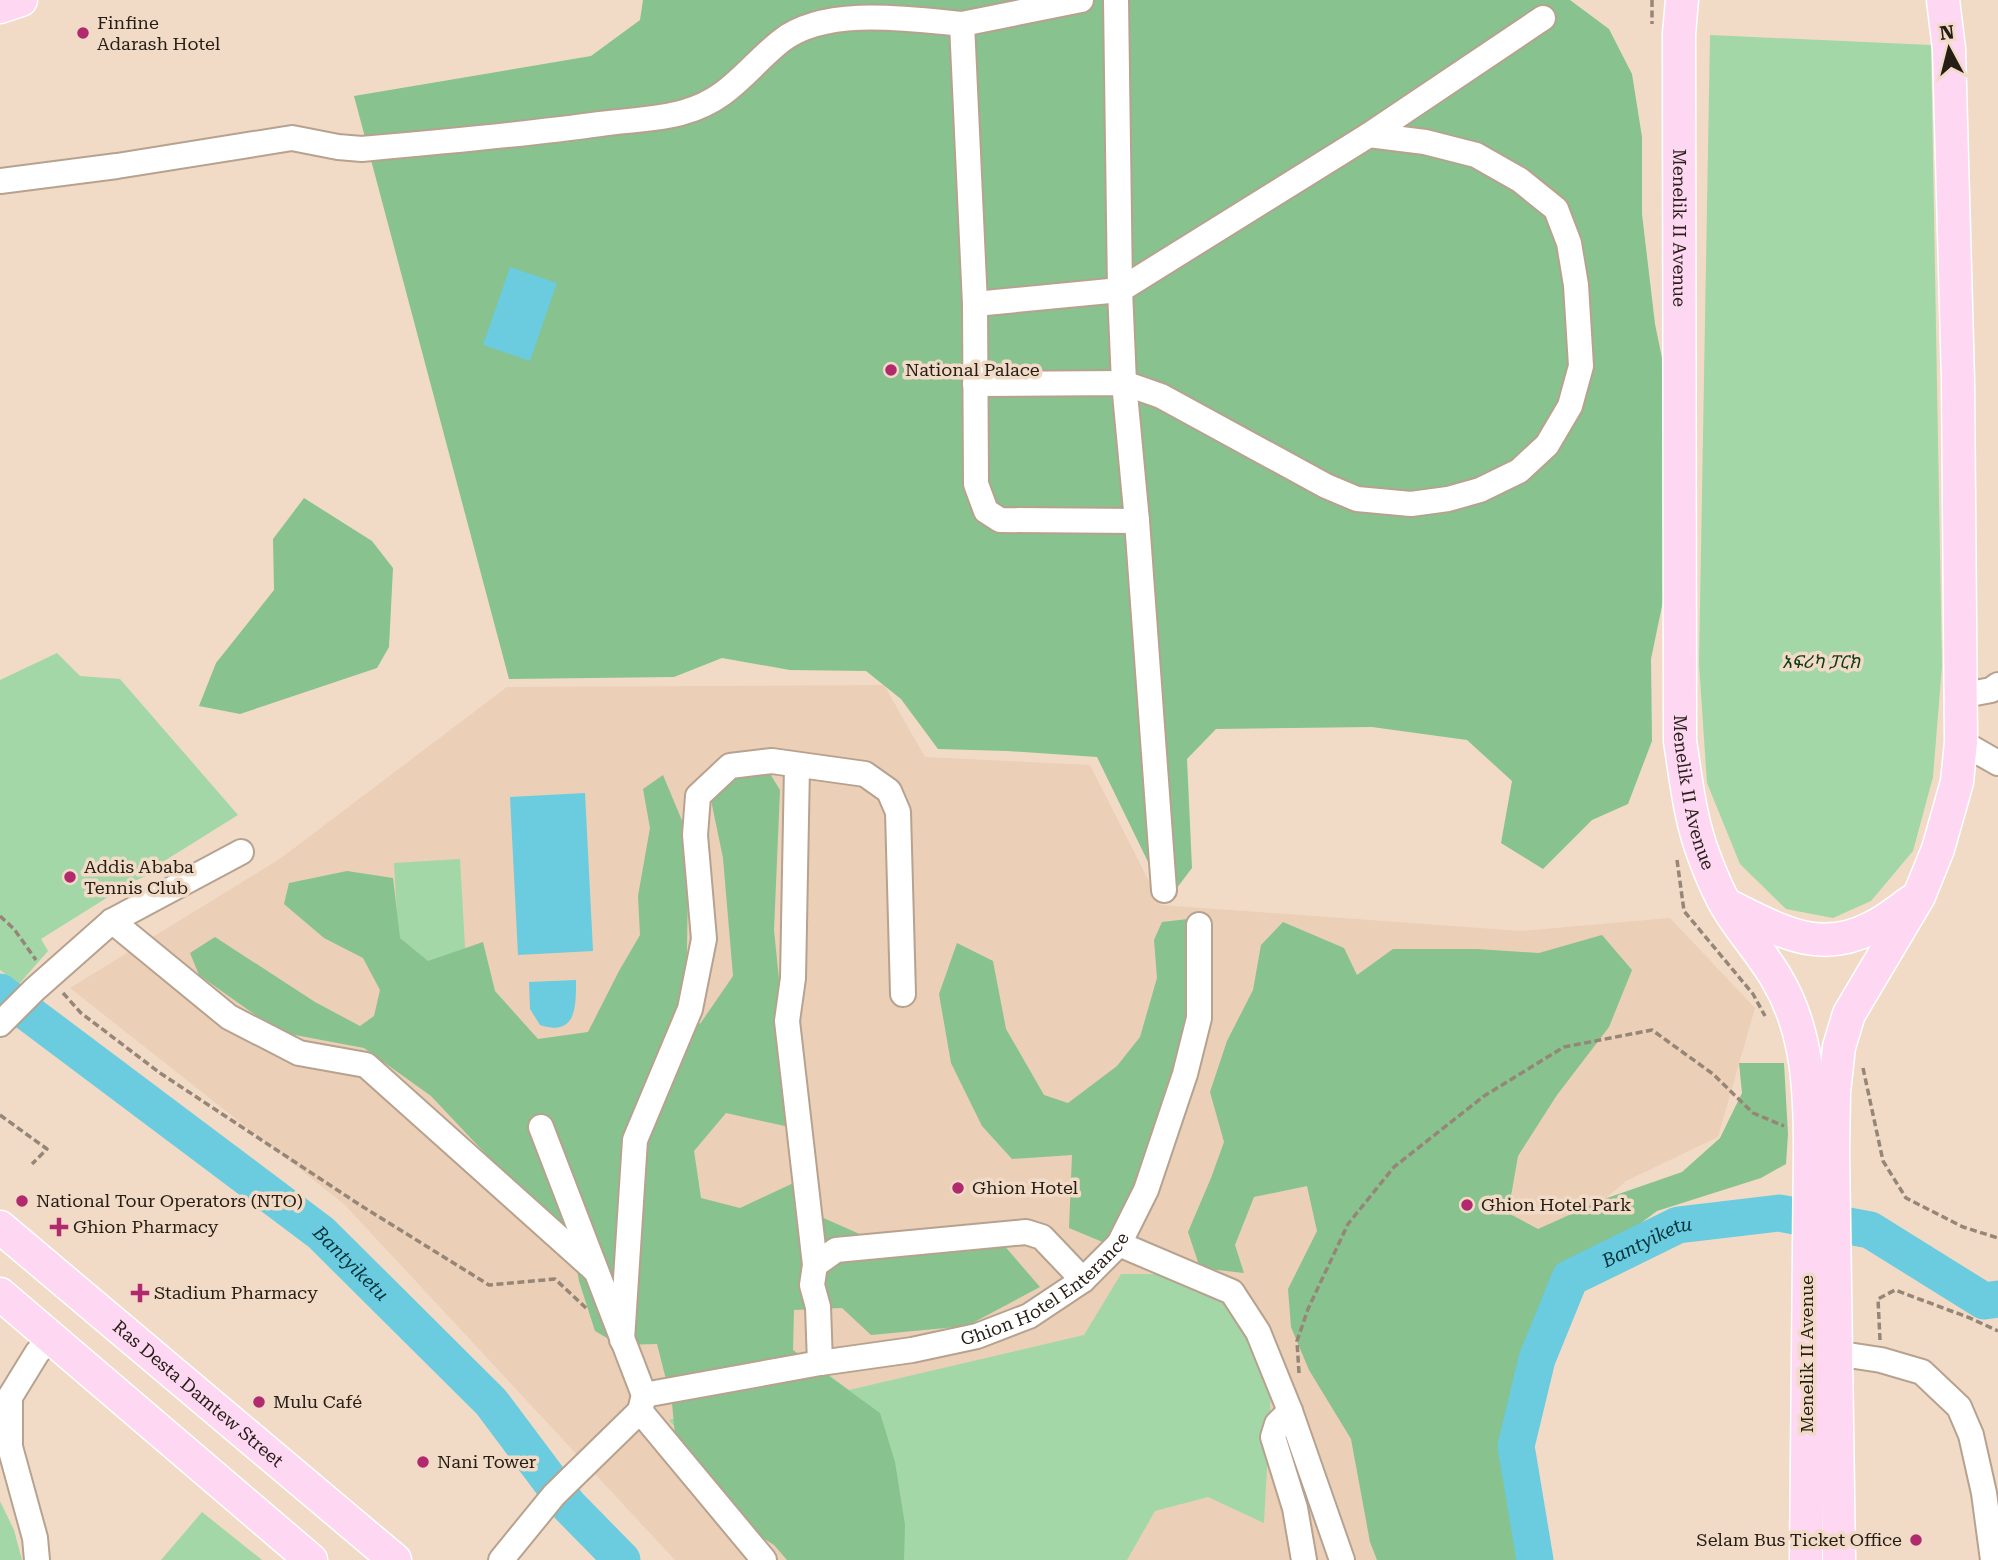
<svg xmlns="http://www.w3.org/2000/svg" width="1998" height="1560" font-family="'Roboto Serif','Noto Sans Ethiopic',serif">
	<style>
		.built { fill: #ebcfb7 }
		.green { fill: #a3d7a8 }
		.forest { fill: #88c28e }
		.water { fill: #6bcbdf }
		.lines { fill: none; stroke-linecap: round; stroke-linejoin: round }
		.river { stroke: #6bcbdf; stroke-width: 37 }
		.minor-casing { stroke: #b7a28f; stroke-width: 28 }
		.major-casing { stroke: #fff; stroke-width: 35 }
		.path { stroke: #968678; stroke-width: 3.5; stroke-dasharray: 7 3.5; stroke-linecap: butt }
		.minor { stroke: #fff; stroke-width: 24 }
		.major { stroke: #fed7f2; stroke-width: 32 }
		.poi-dot { fill: #b12a6e; stroke: #f1dbc7; stroke-width: 2.5 }
		.labels { text-anchor: middle; stroke-width: 7; stroke-linejoin: round; paint-order: stroke }
		.poi-label { font-size: 18px; fill: #261e16; stroke: #f1dbc7; text-anchor: start }
		.street-label { font-size: 18px; fill: #261e16; stroke: #f1dbc7 }
		.park-label { font-size: 18px; font-style: italic; fill: #0e3917; stroke: #f1dbc7 }
		.water-label { font-size: 19px; font-style: italic; fill: #02333b; stroke: #f1dbc7 }
	</style>
	<rect width="100%" height="100%" fill="#f1dbc7"/>
	<path class="built" d="M884,685L925,757L1090,765L1161,905L1521,931L1670,918L1755,1008L1718,1137L1626,1181L1545,1250L1499,1560H675L344,1204L70,988L281,858L507,687Z"/>
	<path class="green" d="M1710,35L1931,45L1942,666L1933,777L1913,851L1871,901L1833,918L1786,909L1740,864L1707,783L1699,664Z
		M57,653L80,676L120,679L238,815L145,873L146,876L132,882L41,939L48,951L19,984L0,970V680Z
		M460,859L467,982L401,986L394,863Z
		M1121,1274H1166L1232,1305L1272,1374L1264,1523L1208,1497L1155,1511L1127,1560H815L766,1535L669,1420L829,1375L849,1390L1084,1335Z
		M0,1501L14,1530L22,1560H0Z
		M202,1512L262,1560H161Z"/>
	<path class="forest" d="M643,0H1570L1609,29L1632,74L1642,137V214L1655,324L1664,368L1668,577L1651,659L1652,741L1628,804L1592,820L1543,869L1501,843L1512,781L1467,740L1372,727L1216,729L1187,759L1192,868L1167,901L1097,757L1007,751L938,749L901,699L866,671L790,670L722,658L674,677L509,679L354,96L591,56L640,20Z
		M304,498L372,541L393,568L389,647L377,668L240,714L199,706L216,663L274,590L273,539Z
		M761,759L780,790L774,930L794,1128L726,1113L694,1151L701,1198L740,1208L802,1179L819,1216L873,1240L1002,1243L1040,1287L967,1326L871,1335L842,1308L794,1310L793,1350L880,1413L895,1462L905,1525L904,1560H787L774,1545L710,1505L677,1457L672,1403L657,1344L619,1345L595,1331L579,1281L570,1230L530,1201L431,1096L364,1048L279,1032L199,975L190,953L215,937L315,1002L360,1026L374,1016L380,990L363,958L324,938L284,904L289,883L347,871L393,878L400,938L428,961L483,942L495,991L538,1039L588,1032L619,971L640,935L638,896L650,828L643,789L663,775L683,823L688,886L686,1007L700,1024L733,976L723,858L706,776Z
		M1188,919L1193,992L1167,1126L1112,1246L1069,1228L1072,1155L1012,1159L982,1126L951,1063L939,994L957,943L993,961L1006,1029L1044,1095L1068,1103L1117,1066L1140,1037L1157,978L1154,940L1162,922Z
		M1283,922L1344,948L1357,975L1393,949H1477L1539,953L1602,935L1632,970L1609,1027L1557,1095L1518,1156L1508,1213L1538,1229L1607,1198L1682,1172L1720,1138L1742,1093L1739,1063H1784L1788,1134L1786,1164L1761,1178L1657,1211L1590,1261L1543,1324L1528,1411L1537,1489L1539,1560H1377L1370,1542L1351,1439L1309,1370L1291,1327L1288,1289L1317,1231L1307,1186L1254,1197L1235,1245L1244,1273L1200,1268L1188,1232L1211,1178L1224,1142L1210,1092L1227,1041L1253,990L1261,945Z"/>
	<path class="water" d="M510,267L557,283L530,361L483,345Z
		M585,793L593,951L518,955L510,797Z
		M576,980C576,1006 577,1037 540,1025L530,1009L529,982Z"/>
	<g class="lines">
		<g class="river">
			<path id="s1" d="M0,992L321,1233L491,1402L569,1506L622,1560"/>
			<path id="s2" d="M1535,1560L1516,1446L1537,1359L1570,1278L1678,1225L1779,1213L1870,1230L1984,1301L1998,1299"/>
		</g>
		<g class="minor-casing">
			<g id="minor">
				<path d="M1081,0L962,24L975,304L976,484L986,511L1000,520L1137,521"/>
				<path d="M1116,0L1120,290L1124,383L1137,521L1164,890"/>
				<path d="M0,181L117,166L292,138L338,147L362,149C441,142 521,135 600,124C627,120 658,120 684,112C730,99 746,69 781,41C825,6 910,19 962,24"/>
				<path d="M975,304L1120,290L1369,135L1543,18"/>
				<path d="M975,384L1124,383L1161,396L1326,486L1357,499L1411,504L1448,499L1480,490L1519,471L1547,445L1570,406L1581,366L1576,285L1569,243L1556,209L1520,180L1476,155L1425,142L1369,135"/>
				<path d="M1960,696L1991,690L1998,685"/>
				<path d="M1961,742L1998,763"/>
				<path d="M797,766L793,978L787,1021L815,1265"/>
				<path d="M112,921L229,1017L299,1053L366,1065L596,1271"/>
				<path d="M0,1024L34,990L112,921L241,852"/>
				<path d="M541,1127L644,1395"/>
				<path d="M1119,1244L1232,1292L1258,1332L1290,1411L1342,1560"/>
				<path d="M622,1340L635,1140L690,1009L704,939L695,835L698,796L730,766L772,761L865,774L889,791L898,812L903,994"/>
				<path d="M1835,1353L1881,1360L1922,1372L1959,1407L1971,1435L1984,1493L1993,1560"/>
				<path d="M820,1363L818,1307L812,1285L815,1265L836,1250L1026,1232L1042,1237L1083,1280"/>
				<path d="M640,1411L764,1560"/>
				<path d="M1290,1411L1277,1424L1273,1437L1295,1508L1304,1560"/>
				<path d="M37,1560L35,1538L10,1447V1397L37,1353L52,1336"/>
				<path id="s3" d="M501,1560L554,1495L640,1411L644,1395L820,1363L912,1350L977,1336L1029,1316L1083,1280L1119,1244L1146,1190L1185,1074L1199,1018V925"/>
			</g>
		</g>
		<g class="major-casing">
			<g id="major">
				<path id="s4" d="M1682,0L1679,34L1680,741C1686,779 1690,820 1704,856C1710,872 1717,890 1726,905C1741,931 1762,953 1777,979C1808,1031 1810,1092 1810,1150L1806,1560"/>
				<path d="M0,7L21,0"/>
				<path d="M1727,905C1775,928 1817,956 1871,928C1886,921 1899,910 1912,901"/>
				<path id="s5" d="M0,1227L395,1560"/>
				<path d="M0,1294L311,1560"/>
				<path d="M1839,1560L1833,1150L1834,1092L1839,1047L1849,1014L1919,896L1938,849L1957,782L1961,742L1958,380L1949,49L1943,0"/>
			</g>
		</g>
		<path class="path" d="M1652,0V24
			M1677,860L1684,911L1753,994L1765,1016
			M0,916L14,929L36,960
			M63,993L81,1013L160,1073L360,1205L489,1285L555,1279L586,1308
			M1863,1068L1883,1161L1906,1198L1963,1227L1998,1238
			M0,1115L47,1149L32,1164
			M1880,1340L1878,1299L1895,1290L1970,1318L1998,1331
			M1299,1373L1297,1341L1308,1309L1348,1224L1394,1167L1484,1096L1564,1047L1652,1030L1713,1074L1753,1113L1784,1126"/>
		<use href="#minor" class="minor"/>
		<use href="#major" class="major"/>
	</g>
	<g class="poi-dot">
		<circle cx="83" cy="33" r="7"/>
		<circle cx="891" cy="370" r="7"/>
		<circle cx="70" cy="877" r="7"/>
		<circle cx="958" cy="1188" r="7"/>
		<circle cx="22" cy="1201" r="7"/>
		<circle cx="1467" cy="1205" r="7"/>
		<path d="M55.5 1216.5h7v7h7v7h-7v7h-7v-7h-7v-7h7z"/>
		<path d="M136.5 1282.5h7v7h7v7h-7v7h-7v-7h-7v-7h7z"/>
		<circle cx="259" cy="1402" r="7"/>
		<circle cx="423" cy="1462" r="7"/>
		<circle cx="1916" cy="1540" r="7"/>
	</g>
	<g class="labels">
		<g class="poi-label">
			<text x="97" y="29">Finfine<tspan x="97" dy="21">Adarash Hotel</tspan></text>
			<text x="905" y="376">National Palace</text>
			<text x="84" y="873">Addis Ababa<tspan x="84" dy="21">Tennis Club</tspan></text>
			<text x="972" y="1194">Ghion Hotel</text>
			<text x="36" y="1207">National Tour Operators (NTO)</text>
			<text x="1481" y="1211">Ghion Hotel Park</text>
			<text x="73" y="1233">Ghion Pharmacy</text>
			<text x="154" y="1299">Stadium Pharmacy</text>
			<text x="273" y="1408">Mulu Café</text>
			<text x="437" y="1468">Nani Tower</text>
			<text x="1902" y="1546" text-anchor="end">Selam Bus Ticket Office</text>
		</g>
		<g class="street-label">
			<text dy="6" stroke="none"><textPath href="#s4" startOffset="228">Menelik II Avenue</textPath></text>
			<text dy="6" stroke="none"><textPath href="#s4" startOffset="794">Menelik II Avenue</textPath></text>
			<text dy="6" stroke="none"><textPath href="#s3" startOffset="642">Ghion Hotel Enterance</textPath></text>
			<text transform="translate(1807 1354) rotate(-90)" y="6">Menelik II Avenue</text>
			<text dy="6" stroke="none"><textPath href="#s5" startOffset="259">Ras Desta Damtew Street</textPath></text>
		</g>
		<g class="park-label">
			<text x="1821" y="668">አፍሪካ ፓርክ</text>
		</g>
		<g class="water-label">
			<text dy="7" stroke="none"><textPath href="#s2" startOffset="378">Bantyiketu</textPath></text>
			<text dy="7" stroke="none"><textPath href="#s1" startOffset="444">Bantyiketu</textPath></text>
		</g>
	</g>
	<g transform="translate(1949 49) rotate(353)" stroke="#f1dbc7" stroke-width="5" paint-order="stroke">
	<path d="M0-5L12 26L0 18L-12 26Z" fill="#261e16"/>
	<text y="-10" font-size="19" font-weight="bold" text-anchor="middle" fill="#261e16">N</text>
	</g>
</svg>
